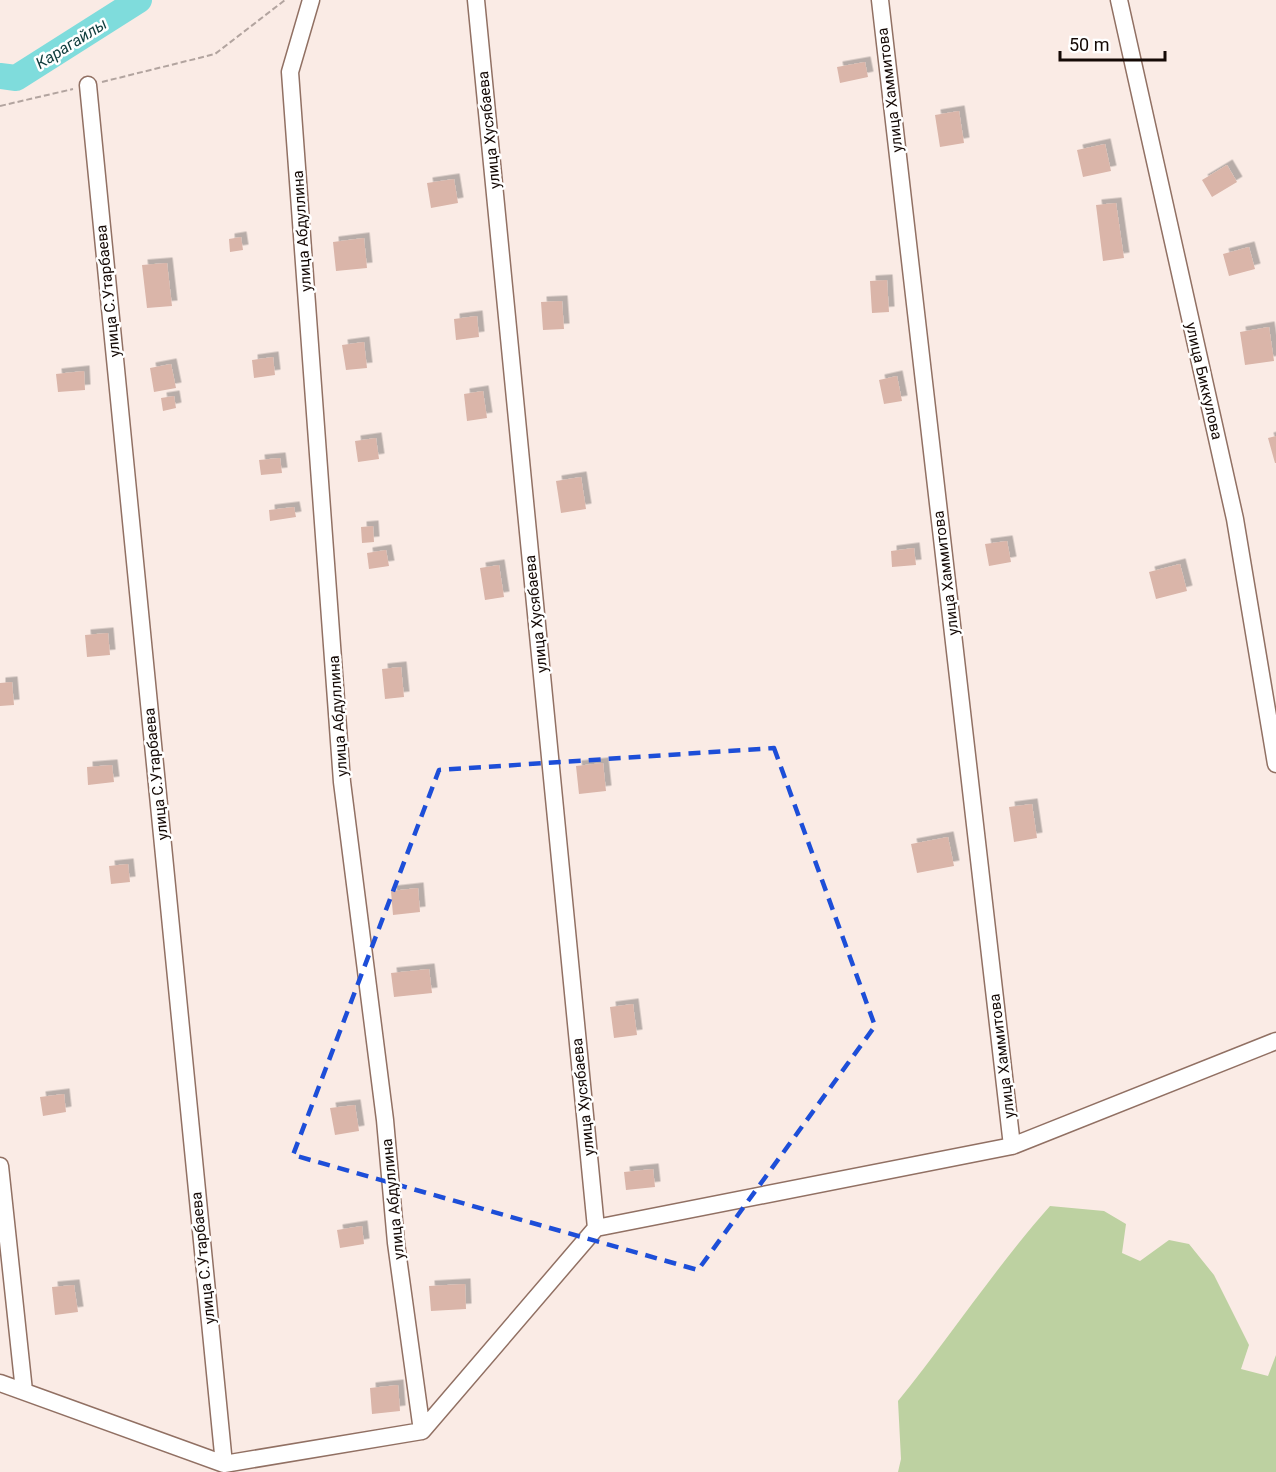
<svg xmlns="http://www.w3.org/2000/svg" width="1276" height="1472" font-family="Roboto,sans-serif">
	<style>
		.green { fill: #bdd1a1 }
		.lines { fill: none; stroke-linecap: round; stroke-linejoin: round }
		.river { stroke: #7fdcdc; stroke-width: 26 }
		.building { fill: #dab5a9; filter: url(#shadow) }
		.minor-casing { stroke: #917063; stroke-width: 19 }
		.path { stroke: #b2a49f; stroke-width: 2; stroke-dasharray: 6 3; stroke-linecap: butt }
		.minor { stroke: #fff; stroke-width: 16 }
		.marked { fill: none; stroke: #1d4ed8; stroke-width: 4.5; stroke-dasharray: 12 8; stroke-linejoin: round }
		.labels { text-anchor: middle; stroke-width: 5; stroke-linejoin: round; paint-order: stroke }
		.street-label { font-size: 15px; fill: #140905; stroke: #fff }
		.water-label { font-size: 16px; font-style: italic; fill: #0e3c3c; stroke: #fff }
	</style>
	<defs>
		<filter id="shadow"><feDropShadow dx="5.5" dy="-5.5" stdDeviation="0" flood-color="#0004"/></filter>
	</defs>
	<rect width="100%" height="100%" fill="#faebe5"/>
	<path class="green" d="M1050,1206L1104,1211L1126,1224L1122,1253L1140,1261L1169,1240L1189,1244L1214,1275L1249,1345L1241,1369L1268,1376L1276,1355V1472H898L901,1459L898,1401C950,1337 995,1268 1050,1206Z"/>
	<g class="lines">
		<path class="river" d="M0,76L16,78L139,0"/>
	</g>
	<path class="building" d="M865,62L868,77L840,83L837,67Z
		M959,111L964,143L940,147L935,115Z
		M1105,144L1111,171L1083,177L1077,150Z
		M1227,165L1237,182L1212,197L1202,180Z
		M454,179L458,203L431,208L427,183Z
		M1116,203L1124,258L1103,261L1096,205Z
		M241,237L243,250L230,252L229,239Z
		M364,238L367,268L336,271L333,242Z
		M1249,247L1255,269L1229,276L1223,254Z
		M167,263L172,306L147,308L142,265Z
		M887,280L889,312L872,313L870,281Z
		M562,301L564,329L543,330L541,302Z
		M477,316L479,337L456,340L454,319Z
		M1269,327L1274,361L1245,365L1240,332Z
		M364,342L367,368L346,370L342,345Z
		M273,357L275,375L254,378L252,360Z
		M171,364L176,388L154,392L150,368Z
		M84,371L85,390L58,392L56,374Z
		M897,376L902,401L884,404L879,380Z
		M483,391L487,418L467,421L464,394Z
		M174,396L176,408L163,411L161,398Z
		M1276,436V463H1275L1268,438Z
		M376,438L379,459L358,462L355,441Z
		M280,458L282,473L261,475L259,460Z
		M581,477L586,509L561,513L556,481Z
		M294,507L296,517L270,521L269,510Z
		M373,526L374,542L362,543L361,527Z
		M1007,541L1011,562L989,566L985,544Z
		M914,548L916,565L892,567L891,551Z
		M386,550L389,566L369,569L367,553Z
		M1180,564L1187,591L1156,599L1149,572Z
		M499,565L504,597L485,600L480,568Z
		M108,633L110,655L87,657L85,635Z
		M401,667L404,697L385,699L382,669Z
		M12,682L14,705L0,706V683Z
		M603,763L606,791L579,794L576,766Z
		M112,765L114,782L88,785L87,767Z
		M1032,804L1037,838L1014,842L1009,807Z
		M948,837L954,866L917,873L911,844Z
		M128,864L130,882L111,884L109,866Z
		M418,888L420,912L393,915L391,891Z
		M429,969L432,993L394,997L391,973Z
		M633,1004L637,1035L614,1038L610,1007Z
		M64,1094L66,1112L43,1116L40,1097Z
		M355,1105L359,1131L335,1135L330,1108Z
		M653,1169L655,1187L626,1190L624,1172Z
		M362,1226L364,1244L340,1248L337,1230Z
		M465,1284L466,1309L431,1311L429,1286Z
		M74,1285L78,1312L55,1315L52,1287Z
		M398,1385L400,1411L372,1414L370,1388Z"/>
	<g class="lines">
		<g class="minor-casing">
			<path id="minor" d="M311,0L290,72L342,782L385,1120L396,1243L422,1431
				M476,0L596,1228
				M880,0L1012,1146
				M1119,0L1235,519L1276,764
				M88,85L224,1464
				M0,1166L24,1391
				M0,1383L224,1464L422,1431L596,1228L1012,1146L1276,1041"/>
		</g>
		<path class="path" d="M102,82L215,54L285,0
			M0,106L73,89"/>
		<use href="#minor" class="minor"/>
	</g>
	<path class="marked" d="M774,748L875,1026L698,1270L293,1155L439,770Z"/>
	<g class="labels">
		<g class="street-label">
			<text transform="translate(890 90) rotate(-97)" y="5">улица Хаммитова</text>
			<text transform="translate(489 130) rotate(-96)" y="5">улица Хусябаева</text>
			<text transform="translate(302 231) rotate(-94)" y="5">улица Абдуллина</text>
			<text transform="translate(108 291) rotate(-96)" y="5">улица С.Утарбаева</text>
			<text transform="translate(1204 381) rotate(77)" y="5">улица Биккулова</text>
			<text transform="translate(946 573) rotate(-97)" y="5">улица Хаммитова</text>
			<text transform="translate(536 614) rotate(-96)" y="5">улица Хусябаева</text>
			<text transform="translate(338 716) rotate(-94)" y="5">улица Абдуллина</text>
			<text transform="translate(156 774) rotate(-96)" y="5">улица С.Утарбаева</text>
			<text transform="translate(1002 1056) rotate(-97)" y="5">улица Хаммитова</text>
			<text transform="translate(583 1097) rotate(-96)" y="5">улица Хусябаева</text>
			<text transform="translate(393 1199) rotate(-96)" y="5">улица Абдуллина</text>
			<text transform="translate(203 1258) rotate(-96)" y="5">улица С.Утарбаева</text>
		</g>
		<g class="water-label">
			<text transform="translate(71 43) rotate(-32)" y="6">Карагайлы</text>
		</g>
	</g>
	<path d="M1060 51v9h105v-9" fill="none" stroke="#140905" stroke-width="3"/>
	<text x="1069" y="51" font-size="18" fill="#140905" stroke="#ffffff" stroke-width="4.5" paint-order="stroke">50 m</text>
</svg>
